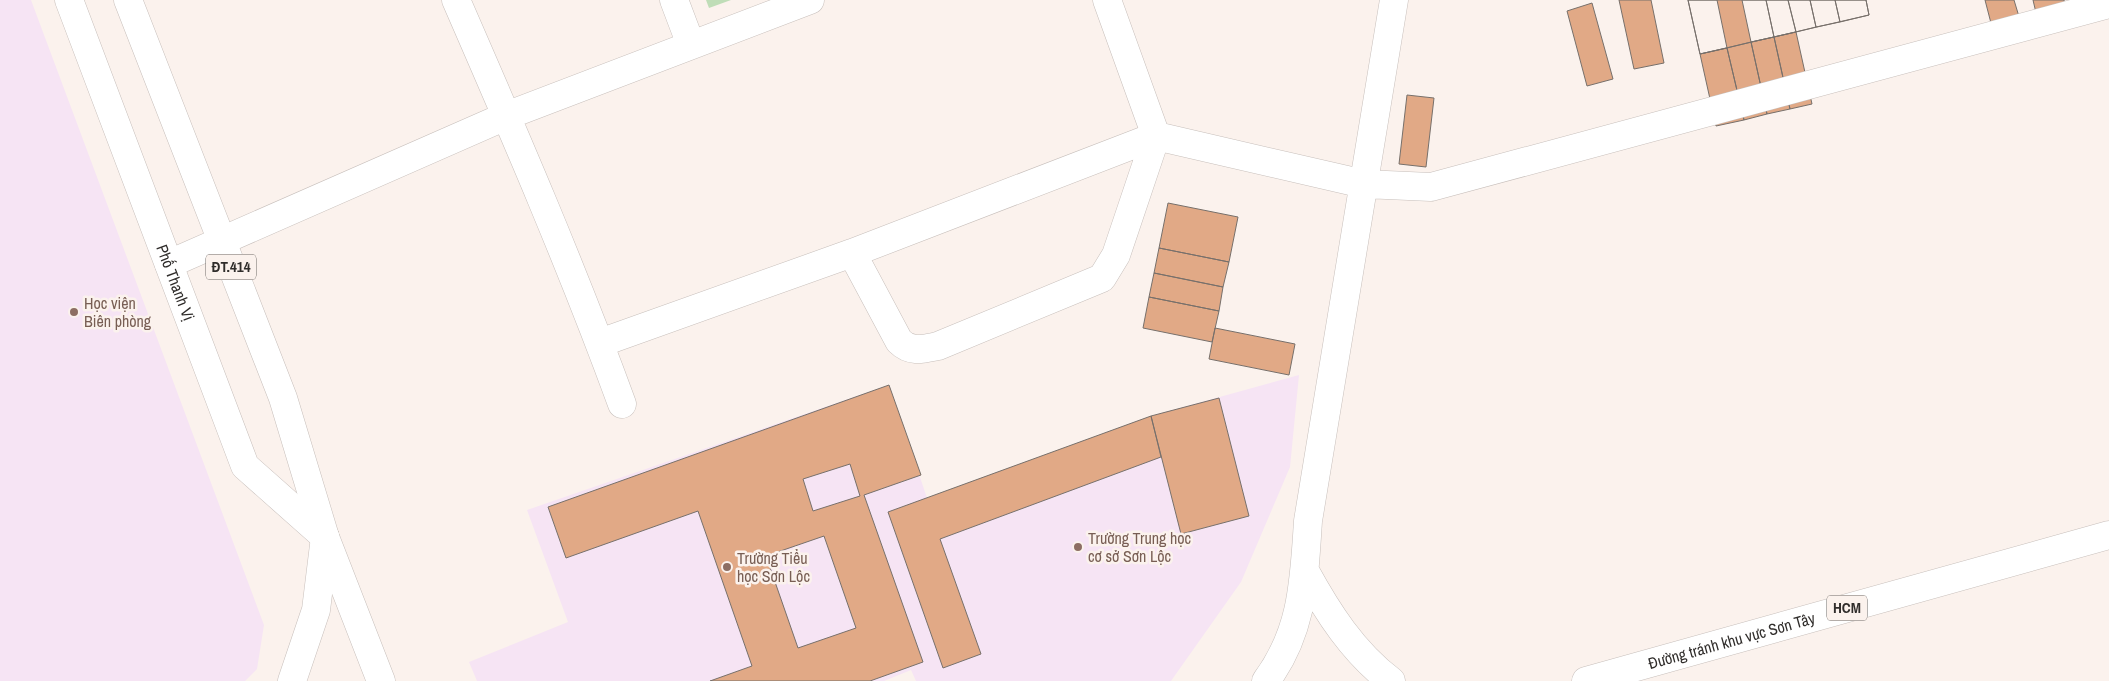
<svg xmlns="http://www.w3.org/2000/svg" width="2109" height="681" font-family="'Archivo Narrow',sans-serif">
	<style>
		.education { fill: #f6e4f4 }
		.green { fill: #bfddb7 }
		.building { fill: #e1a986; stroke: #77706b; fill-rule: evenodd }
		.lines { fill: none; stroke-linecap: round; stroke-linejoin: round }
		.minor-casing { stroke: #c7bfbb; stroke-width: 29 }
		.major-casing { stroke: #c7bfbb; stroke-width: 29 }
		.highway-casing { stroke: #c7bfbb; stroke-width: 29 }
		.minor { stroke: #fff; stroke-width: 28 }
		.major { stroke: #fff; stroke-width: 28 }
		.highway { stroke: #fff; stroke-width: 28 }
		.education-dot { fill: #8d6e63; stroke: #fbf2ed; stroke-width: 2 }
		.labels { text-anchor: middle; stroke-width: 5; stroke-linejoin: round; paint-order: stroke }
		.shield { fill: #fbf2ed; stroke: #6d6865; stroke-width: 1 }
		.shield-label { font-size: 15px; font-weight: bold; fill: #302d2b }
		.street-label { font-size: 16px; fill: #302d2b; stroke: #fbf2ed }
		.education-label { font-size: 16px; fill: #785e54; stroke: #fbf2ed; text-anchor: start }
	</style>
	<rect width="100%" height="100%" fill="#fbf2ed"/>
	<path class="education" d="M0,0H31L264,625L257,669L245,681H0Z
		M1299,375L1290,467L1241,582L1171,681H916L911,670L884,681H477L469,662L568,622L527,510L889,385L927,498L1151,416Z"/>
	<path class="green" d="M706,0H731L709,8Z"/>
	<path class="building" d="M1619,0H1651L1664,63L1634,69Z
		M1688,0H1717L1727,48L1700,54Z
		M1688,0H1866L1869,15L1700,54Z
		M1742,0H1766L1774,37L1751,42Z
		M1766,0H1788L1796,32L1774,37Z
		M1788,0H1810L1816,27L1796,32Z
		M1810,0H1835L1840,22L1816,27Z
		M1835,0H1866L1869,15L1840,22Z
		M1985,0H2014L2020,20L1992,27Z
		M2033,0H2064L2066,9L2037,17Z
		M1592,3L1613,79L1587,86L1567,11Z
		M1796,32L1812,104L1790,109L1774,37Z
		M1774,37L1790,109L1767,114L1751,42Z
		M1751,42L1767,114L1744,120L1727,48Z
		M1727,48L1744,120L1716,126L1700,54Z
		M1407,95L1434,98L1426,167L1399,164Z
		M1168,203L1238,217L1229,262L1159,248Z
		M1159,248L1229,262L1223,287L1154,273Z
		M1154,273L1223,287L1219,311L1149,297Z
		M1149,297L1219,311L1212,342L1143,328Z
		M1215,328L1295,344L1289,375L1209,359Z
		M889,385L921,475L864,495L923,662L870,681H710L752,666L698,511L566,558L548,507ZM850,464L860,496L813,511L803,479ZM824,536L856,628L798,648L766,556Z
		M1219,398L1249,516L1181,534L1151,416Z
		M1151,416L1161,457L940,539L981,654L943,668L888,512Z"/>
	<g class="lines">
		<g class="minor-casing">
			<path id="minor" d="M456,0C514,133 572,267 622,404
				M674,0L691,45
				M852,253L899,341C911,353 923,349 938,346L1102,278L1116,255L1156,136L1107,0
				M169,264L506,116L810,0
				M600,343L852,253L1156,136L1364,184L1431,187L2109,4
				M1305,571C1328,613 1353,652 1391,681
				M1266,681C1303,631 1304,581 1308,521L1394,0"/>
		</g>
		<g class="major-casing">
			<g id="major">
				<path id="s1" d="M69,0L245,466L325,537"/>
				<path d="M128,0L283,398L325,537L381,681"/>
			</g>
		</g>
		<g class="highway-casing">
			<g id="highway">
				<path d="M292,681L316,610L325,537"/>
				<path id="s2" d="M1586,681L2109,535"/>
			</g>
		</g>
		<use href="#minor" class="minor"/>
		<use href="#major" class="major"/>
		<use href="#highway" class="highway"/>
	</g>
	<g class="education-dot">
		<circle cx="74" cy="312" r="5"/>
		<circle cx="1078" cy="547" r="5"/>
		<circle cx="727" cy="567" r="5"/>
	</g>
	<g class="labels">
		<g class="shield">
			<rect x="206" y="254.5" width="50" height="25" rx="4"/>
			<rect x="1827" y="595.5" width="40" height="25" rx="4"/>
		</g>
		<g class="shield-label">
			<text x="231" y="272">ĐT.414</text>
			<text x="1847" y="613">HCM</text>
		</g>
		<g class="street-label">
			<text dy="6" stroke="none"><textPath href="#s1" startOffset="302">Phố Thanh Vị</textPath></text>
			<text dy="6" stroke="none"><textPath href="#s2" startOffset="151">Đường tránh khu vực Sơn Tây</textPath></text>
		</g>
		<g class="education-label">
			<text x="84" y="309">Học viện<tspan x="84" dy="18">Biên phòng</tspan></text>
			<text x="1088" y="544">Trường Trung học<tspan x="1088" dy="18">cơ sở Sơn Lộc</tspan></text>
			<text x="737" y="564">Trường Tiểu<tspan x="737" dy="18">học Sơn Lộc</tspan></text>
		</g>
	</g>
</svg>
